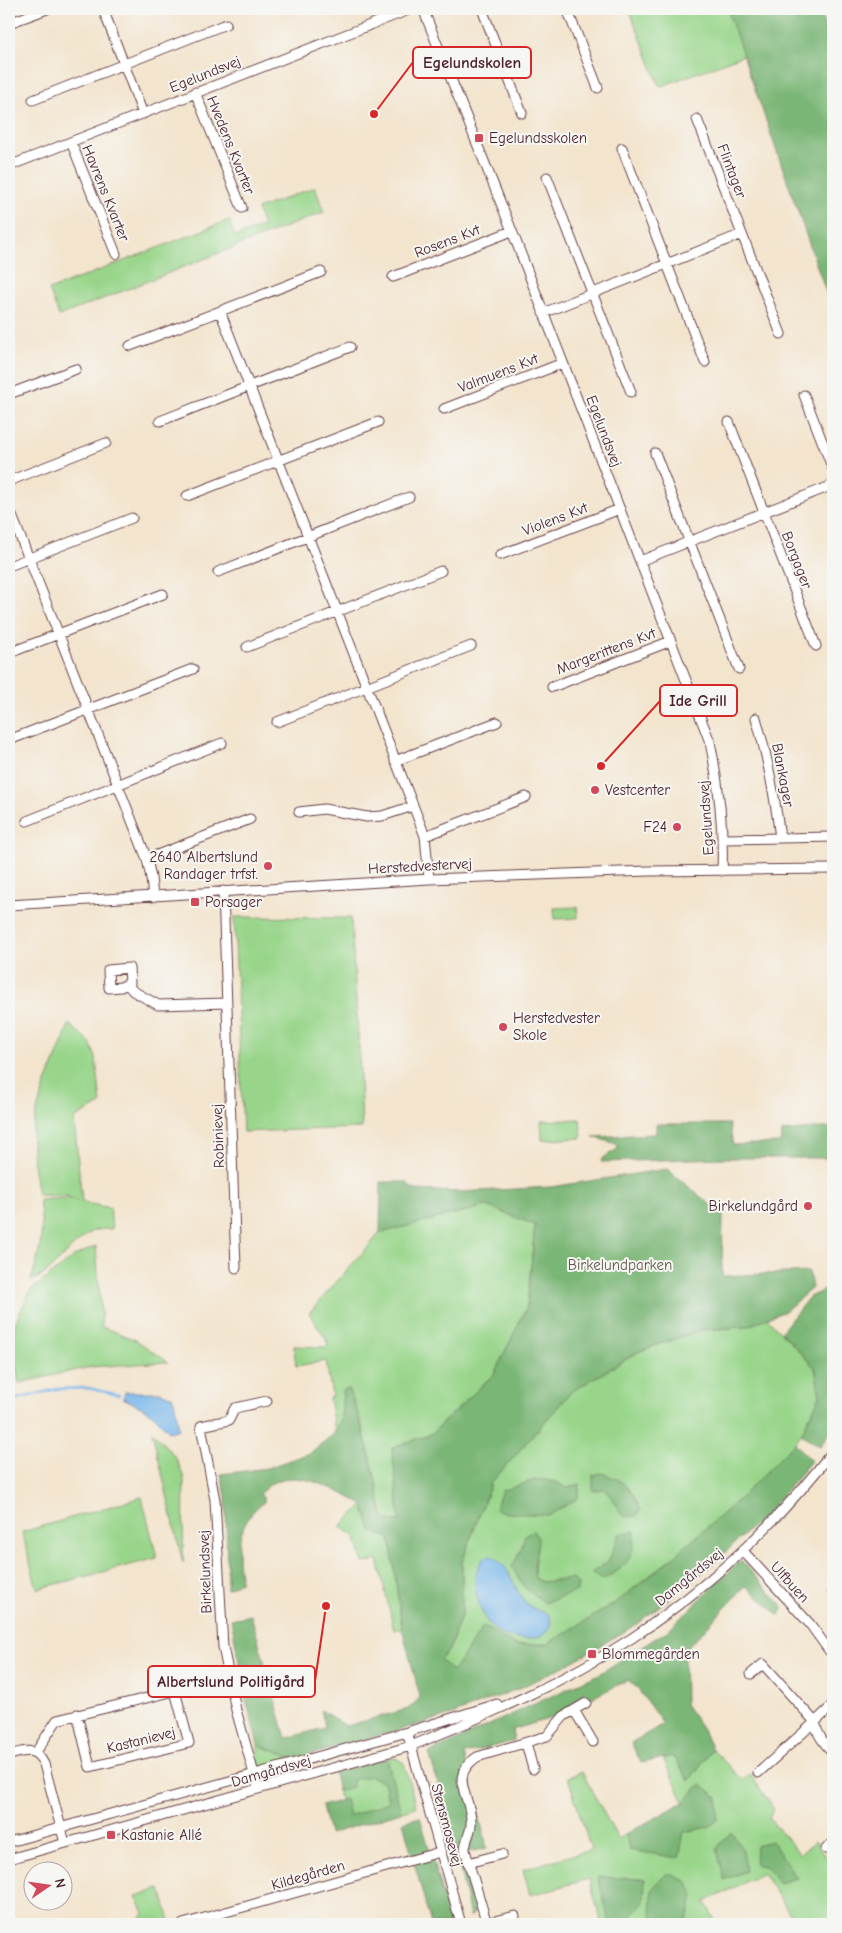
<svg xmlns="http://www.w3.org/2000/svg" width="842" height="1933" font-family="'Comic Neue',sans-serif">
	<style>
		.green { fill: #98d58a; stroke: #717a5a }
		.forest { fill: #7ab676; stroke: #626a50 }
		.water { fill: #77b6ea; stroke: #606a8a }
		.lines { fill: none; stroke-linecap: round; stroke-linejoin: round }
		.stream { stroke: #77b6ea; stroke-width: 2.5 }
		.minor-casing { stroke: #633d43; stroke-width: 11 }
		.minor { stroke: #fff; stroke-width: 9 }
		.poi-dot { fill: #d1495b; stroke: #f6f6f2; stroke-width: 2 }
		.labels { text-anchor: middle; stroke-width: 4; stroke-linejoin: round; paint-order: stroke }
		.street-label { font-size: 15px; fill: #4a1f2b; stroke: #f6f6f2 }
		.poi-label { font-size: 15px; fill: #4a1f2b; stroke: #f6f6f2; text-anchor: start }
		.park-label { font-size: 15px; fill: #615648; stroke: #f6f6f2 }
		.leader { fill: none; stroke: #d62828; stroke-width: 2 }
		.callout-dot { fill: #d62828; stroke: #f6f6f2; stroke-width: 2 }
		.callout { fill: #f6f6f2; stroke: #d62828; stroke-width: 2 }
		.callout-label { font-size: 16px; text-anchor: middle; font-weight: bold; fill: #4a1f2b }
	</style>
	<rect width="100%" height="100%" fill="#f6f6f2"/>
	<filter id="ink" filterUnits="userSpaceOnUse"><feTurbulence type="fractalNoise" baseFrequency=".02" numOctaves="2"/><feDisplacementMap in="SourceGraphic" scale="10" xChannelSelector="R" yChannelSelector="G"/><feConvolveMatrix kernelMatrix="1 2 1 2 8 2 1 2 1" color-interpolation-filters="sRGB"/></filter>
	<filter id="wash" filterUnits="userSpaceOnUse"><feTurbulence type="fractalNoise" baseFrequency=".0096" numOctaves="4" result="noise"/><feDisplacementMap in="SourceGraphic" scale="20" xChannelSelector="R" yChannelSelector="G"/><feGaussianBlur stdDeviation="1.12" result="paint"/><feColorMatrix in="noise" values="0 0 0 0 0 0 0 0 0 0 0 0 0 0 0 0 0 1.4 0 .05"/><feComposite in="paint" operator="in"/></filter>
	<g filter="url(#wash)">
		<rect width="100%" height="100%" fill="#f3e4cd"/>
		<path class="green" d="M629,9H727L744,55L662,86L659,85Z
			M315,187L324,212L59,316L49,290L229,220L235,237L263,226L257,209Z
			M577,907L578,918L555,919L554,908Z
			M234,917L351,918L359,1051L362,1128L243,1132Z
			M69,1024L90,1042L96,1058L101,1104L74,1119L82,1202L110,1208L112,1229C106,1229 97,1229 92,1232C68,1245 56,1272 31,1281C41,1247 44,1236 39,1200L66,1198L77,1200L66,1196L38,1195C34,1172 29,1146 34,1122C41,1089 58,1057 69,1024Z
			M580,1119L582,1138L542,1140L541,1121Z
			M487,1205L535,1225L527,1307L494,1374L431,1434L392,1448L400,1521L384,1520C375,1475 366,1432 349,1389L343,1391L341,1419L335,1433L329,1398L332,1396L326,1361L296,1366L294,1346L326,1347L328,1342L309,1313L380,1233Z
			M96,1246L102,1327L136,1340L168,1362L91,1367L19,1383L13,1349L16,1321L30,1291L75,1256Z
			M767,1318L815,1368L820,1396L801,1434L795,1443L738,1500L676,1555L617,1602L547,1644L515,1645L483,1627L453,1673L440,1660L449,1650L462,1613V1562L491,1483L571,1392L640,1351L700,1330L746,1327Z
			M152,1431L176,1458L184,1478L183,1563Z
			M142,1497L157,1558L37,1589L22,1532Z
			M363,1505L372,1532L390,1538L402,1628L394,1630L378,1560L363,1563L355,1536L340,1527Z
			M258,1745L295,1759L257,1768Z
			M712,1749L742,1779L750,1774L774,1809L769,1818L800,1854L815,1841L831,1864L833,1863V1924H802L796,1923L763,1873L705,1902L717,1924H602L589,1879L530,1895L523,1869L591,1850L568,1777L582,1772L618,1839L684,1802L663,1758L673,1756L689,1781Z
			M394,1757L404,1763L416,1807L347,1828L334,1773Z
			M161,1889L171,1924H138L144,1913L136,1896Z"/>
		<path class="forest" d="M727,9H820L833,57V312Z
			M656,1124H729L733,1145L780,1143L782,1132L833,1127V1163L832,1158H723L601,1162L603,1158L619,1148L614,1143L593,1137L656,1134Z
			M667,1169L723,1215L722,1276L809,1272L812,1288L785,1311L746,1327L700,1330L640,1351L571,1392L491,1483L462,1562V1613L449,1650L440,1660L453,1672L483,1626L515,1645L547,1644L617,1602L676,1555L738,1500L795,1443L811,1461L766,1514L705,1571L634,1626L570,1663L522,1687L452,1715L295,1759L258,1745L246,1700L231,1619L251,1615L286,1738L325,1728L321,1710L346,1726L408,1709L419,1699L418,1689L402,1628L390,1538L372,1532L363,1505C341,1492 301,1470 276,1481C270,1484 265,1489 260,1493L265,1501C237,1520 235,1552 241,1582L227,1589L226,1496L221,1474L267,1468L310,1453L335,1433L341,1419L343,1391L349,1389C365,1432 375,1475 384,1520L400,1521L392,1448L431,1434L494,1374L527,1307L535,1225L487,1206L380,1233L381,1182H407L409,1187L415,1190L459,1192L551,1187Z
			M833,1286V1428L820,1446L801,1434L820,1396L815,1368L781,1332L809,1297Z
			M601,1473C625,1480 630,1488 641,1510L636,1516L625,1517L620,1513L616,1503L604,1489L593,1491V1475Z
			M541,1479L556,1482L567,1488L580,1484L578,1498L550,1515L506,1513L495,1509L502,1490C516,1488 526,1481 541,1479Z
			M533,1531L538,1538C538,1552 532,1565 535,1578L542,1582L573,1579L578,1584L577,1591L545,1603L525,1588L512,1567L521,1549L525,1535Z
			M635,1531C634,1558 626,1568 602,1580L591,1573L609,1561L619,1534Z
			M741,1560L784,1608L779,1615L746,1586L684,1651L685,1704L702,1729L712,1749L689,1781L673,1756L641,1763L631,1743L663,1724L637,1688L628,1680L551,1718L512,1730L514,1741L464,1754L487,1848L463,1853L477,1910L470,1917L452,1830L429,1753L599,1674L667,1631Z
			M387,1758L401,1812L329,1834L322,1806L345,1799L349,1816L388,1802L385,1784L371,1776L352,1780V1787L338,1791L334,1773Z
			M701,1784L718,1798V1820L709,1827L684,1832L679,1858L629,1850L626,1834L684,1802Z
			M420,1817L451,1924H431L403,1822Z
			M731,1832L743,1850L746,1871L724,1880L717,1848Z
			M772,1841L797,1878L779,1883L767,1867L755,1864L756,1845Z
			M667,1873L686,1881L694,1895L686,1924H651L652,1889Z
			M598,1877L645,1879L644,1901L625,1924H610Z"/>
		<path class="water" d="M125,1392H160L172,1396L175,1404L179,1429L170,1432L150,1412L123,1398Z
			M491,1556C511,1565 512,1588 526,1603C533,1610 542,1611 550,1616C556,1645 509,1643 494,1629C484,1620 480,1608 477,1596C473,1581 475,1568 485,1557Z"/>
		<g class="lines">
			<path class="stream" d="M9,1401L57,1389L88,1388L119,1395"/>
		</g>
	</g>
	<g filter="url(#ink)">
		<g class="lines">
			<g class="minor-casing">
				<path id="minor" d="M103,9L143,114
					M423,9L512,231L710,742C719,786 724,827 722,871
					M482,9L522,113
					M567,9L598,88
					M9,23L47,9
					M195,92L242,208
					M33,100L226,24
					M697,119L781,334
					M71,142L116,254
					M622,148L705,362
					M9,166L411,9
					M547,177L631,392
					M393,277L512,231
					M220,311L425,836L429,879
					M543,313L742,234
					M130,346L321,272
					M9,394L76,369
					M804,395L833,469
					M444,409L563,363
					M160,421L350,347
					M729,422L816,646
					M655,453L739,669
					M9,481L106,443
					M187,496L378,422
					M9,508L147,859L151,878L153,897
					M500,555L620,509
					M640,561L833,485
					M9,566L132,518
					M218,572L409,497
					M247,647L441,571
					M9,653L163,594
					M552,687L671,641
					M756,718C768,758 775,797 780,838
					M277,722L471,646
					M9,740L193,669
					M395,761L497,722
					M299,812L324,809L367,817L382,816L413,806
					M27,821L222,743
					M425,836L526,797
					M723,839L833,837
					M147,859L250,819
					M223,891L236,1268
					M9,905L429,879L649,871L833,869
					M127,984L121,987L109,988L108,970L129,968L130,983L127,984L133,991L158,1005L227,1003
					M743,1551L810,1624L833,1656
					M833,1592V1593
					M751,1674L763,1664L815,1722L833,1705V1702
					M574,1710L593,1742
					M407,1732L461,1924
					M526,1743L533,1769
					M36,1752L57,1720L175,1691L189,1743L90,1767L77,1714
					M9,1755C26,1751 35,1746 44,1764L65,1843
					M758,1773L815,1722C817,1735 824,1743 833,1753
					M258,1788L236,1710L223,1647L215,1500L201,1426L229,1420L235,1408L267,1401
					M9,1842L407,1732L497,1704
					M826,1849L833,1843
					M9,1859L411,1746C487,1715 563,1683 632,1638C709,1587 776,1524 833,1451
					M468,1863L502,1854
					M183,1924L440,1852
					M482,1924L515,1916
					M487,1924L465,1850C465,1840 471,1833 471,1824C473,1797 446,1778 477,1757L547,1736L564,1716L586,1703"/>
			</g>
			<use href="#minor" class="minor"/>
		</g>
	</g>
	<g class="poi-dot">
		<rect x="474" y="133" width="10" height="10" rx="2.5"/>
		<circle cx="595" cy="790" r="5"/>
		<circle cx="677" cy="827" r="5"/>
		<circle cx="268" cy="866" r="5"/>
		<rect x="190" y="897" width="10" height="10" rx="2.5"/>
		<circle cx="503" cy="1027" r="5"/>
		<circle cx="808" cy="1206" r="5"/>
		<rect x="587" y="1649" width="10" height="10" rx="2.5"/>
		<rect x="106" y="1830" width="10" height="10" rx="2.5"/>
	</g>
	<g class="labels">
		<g class="street-label">
			<text transform="translate(205 74) rotate(-22)" y="5">Egelundsvej</text>
			<text transform="translate(231 145) rotate(68)" y="5">Hvedens Kvarter</text>
			<text transform="translate(732 171) rotate(69)" y="5">Flintager</text>
			<text transform="translate(106 193) rotate(68)" y="5">Havrens Kvarter</text>
			<text transform="translate(447 241) rotate(-21)" y="5">Rosens Kvt</text>
			<text transform="translate(498 373) rotate(-21)" y="5">Valmuens Kvt</text>
			<text transform="translate(604 431) rotate(69)" y="5">Egelundsvej</text>
			<text transform="translate(555 519) rotate(-21)" y="5">Violens Kvt</text>
			<text transform="translate(797 560) rotate(69)" y="5">Borgager</text>
			<text transform="translate(606 651) rotate(-21)" y="5">Margerittens Kvt</text>
			<text transform="translate(783 775) rotate(79)" y="5">Blankager</text>
			<text transform="translate(706 818) rotate(-94)" y="5">Egelundsvej</text>
			<text transform="translate(420 866) rotate(-3)" y="5">Herstedvestervej</text>
			<text transform="translate(218 1136) rotate(-92)" y="5">Robinievej</text>
			<text transform="translate(205 1572) rotate(-92)" y="5">Birkelundsvej</text>
			<text transform="translate(689 1577) rotate(-39)" y="5">Damgårdsvej</text>
			<text transform="translate(790 1582) rotate(48)" y="5">Ulfbuen</text>
			<text transform="translate(141 1740) rotate(-14)" y="5">Kastanievej</text>
			<text transform="translate(271 1771) rotate(-16)" y="5">Damgårdsvej</text>
			<text transform="translate(447 1825) rotate(75)" y="5">Stensmosevej</text>
			<text transform="translate(308 1875) rotate(-16)" y="5">Kildegården</text>
		</g>
		<g class="poi-label">
			<text x="489" y="143">Egelundsskolen</text>
			<text x="605" y="795">Vestcenter</text>
			<text x="667" y="832" text-anchor="end">F24</text>
			<text x="258" y="862" text-anchor="end">2640 Albertslund<tspan x="258" dy="17">Randager trfst.</tspan></text>
			<text x="205" y="907">Porsager</text>
			<text x="513" y="1023">Herstedvester<tspan x="513" dy="17">Skole</tspan></text>
			<text x="798" y="1211" text-anchor="end">Birkelundgård</text>
			<text x="602" y="1659">Blommegården</text>
			<text x="121" y="1840">Kastanie Allé</text>
		</g>
		<g class="park-label">
			<text x="620" y="1270">Birkelundparken</text>
		</g>
	</g>
	<path class="leader" d="M374 114L413 62M601 766L660 701M326 1606L315 1681"/>
	<g class="callout-dot">
		<circle cx="374" cy="114" r="5"/>
		<circle cx="601" cy="766" r="5"/>
		<circle cx="326" cy="1606" r="5"/>
	</g>
	<g class="callout">
		<rect x="413" y="47" width="118" height="31" rx="5"/>
		<rect x="660" y="685" width="77" height="31" rx="5"/>
		<rect x="148" y="1666" width="167" height="31" rx="5"/>
	</g>
	<g class="callout-label">
		<text x="472" y="68">Egelundskolen</text>
		<text x="698" y="706">Ide Grill</text>
		<text x="231" y="1687">Albertslund Politigård</text>
	</g>
	<rect width="842" height="1933" fill="none" stroke="#f6f6f2" stroke-width="30"/>
	<g transform="translate(48 1886) rotate(77)"><circle r="24" fill="#f6f6f2" stroke="#b1a0a2"/>
	<path d="M0-4L9 19L0 12L-9 19Z" fill="#d1495b"/>
	<text y="-8" font-size="14" font-weight="bold" text-anchor="middle" fill="#4a1f2b">N</text>
	</g>
</svg>
